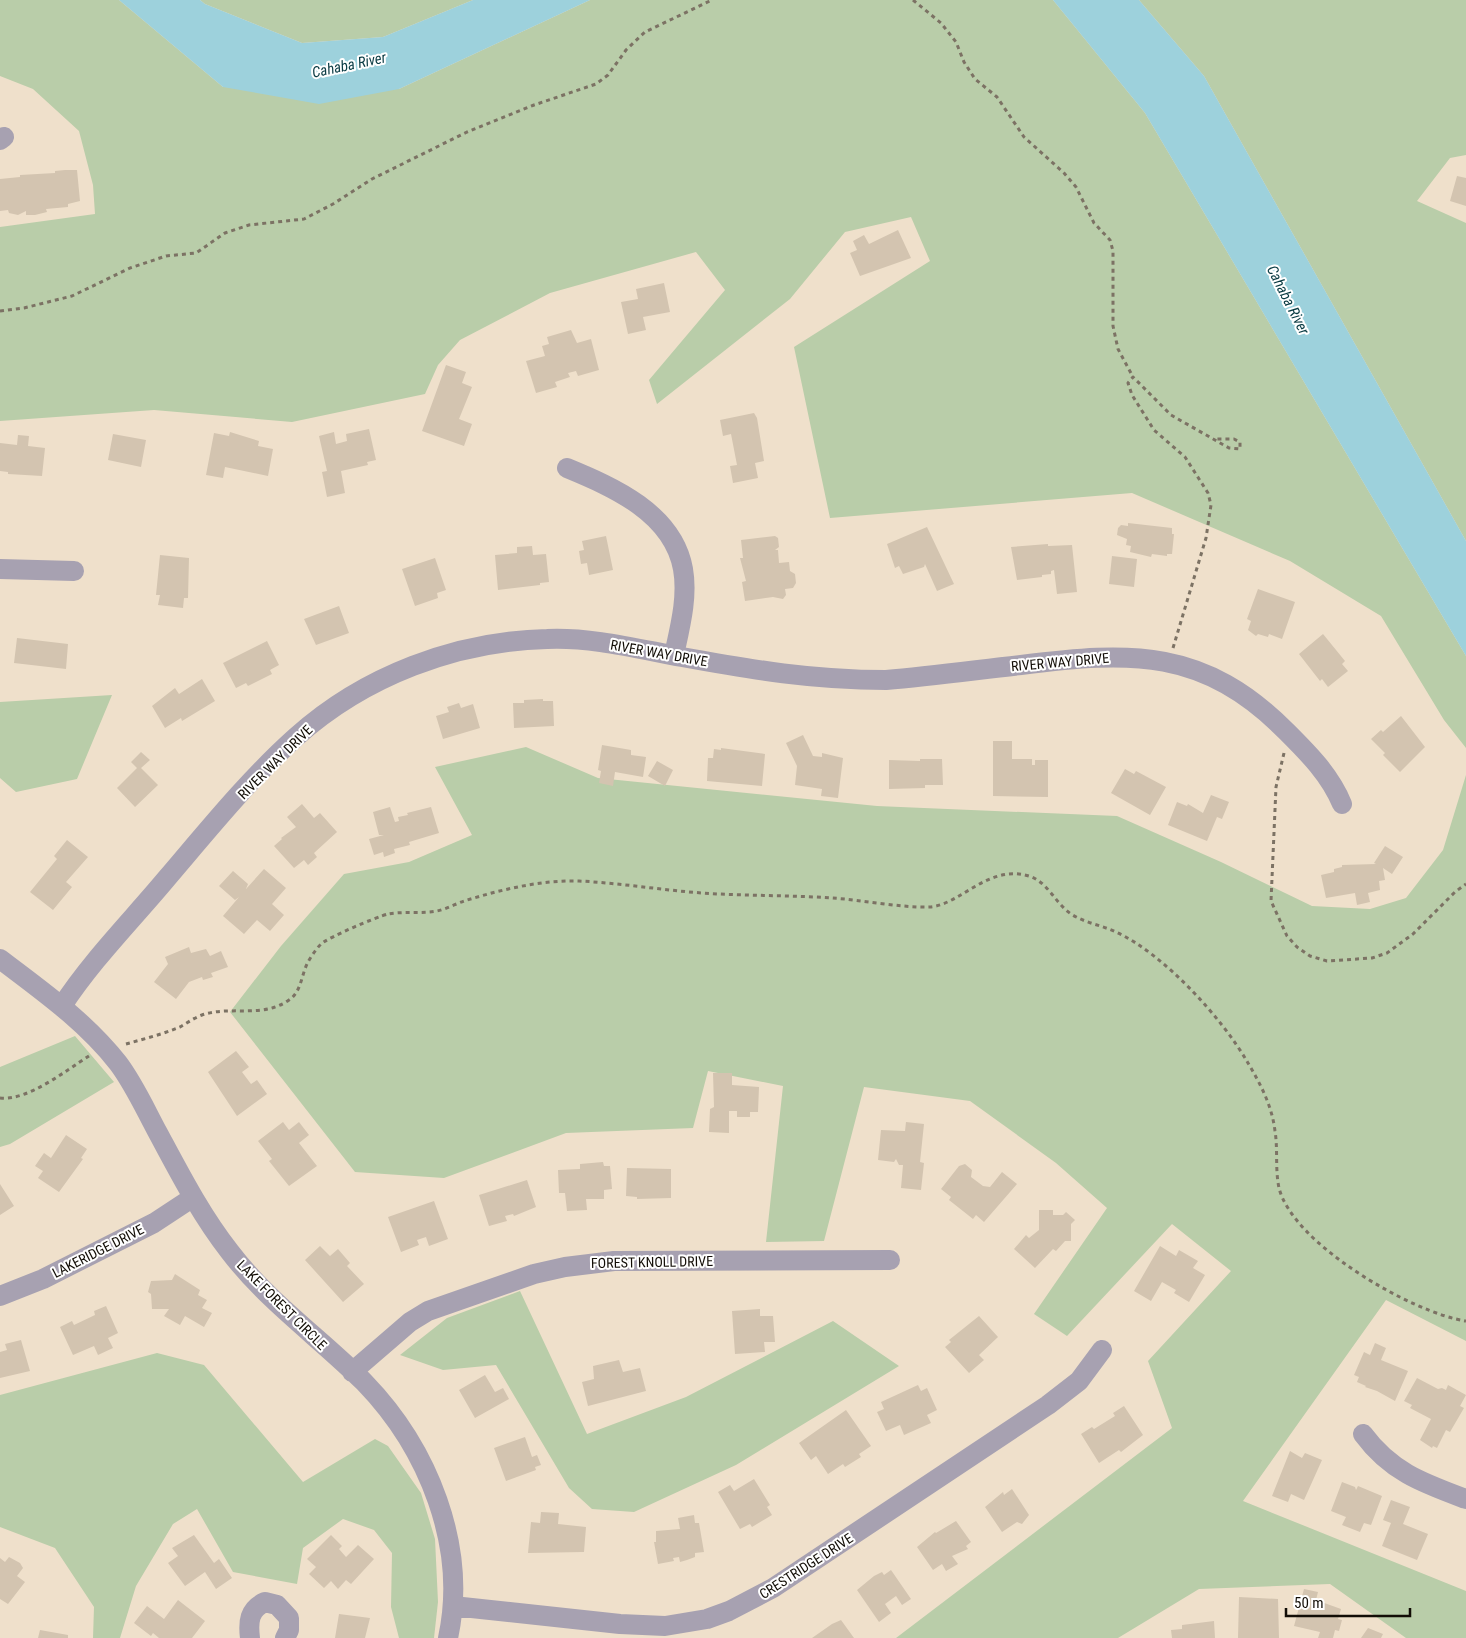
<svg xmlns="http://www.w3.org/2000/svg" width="1466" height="1638" font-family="'Roboto Condensed',sans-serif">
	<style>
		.green { fill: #b9cda9 }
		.water { fill: #9dd1dc }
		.building { fill: #d3c4b0 }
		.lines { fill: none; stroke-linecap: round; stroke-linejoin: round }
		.path { stroke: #7c7264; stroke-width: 3; stroke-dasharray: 4 4; stroke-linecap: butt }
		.street { stroke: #a7a1b1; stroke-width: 20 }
		.labels { text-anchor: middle; stroke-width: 4; stroke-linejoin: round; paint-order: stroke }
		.street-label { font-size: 14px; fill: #120d06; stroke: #fff }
		.water-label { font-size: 15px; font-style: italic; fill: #0a3b43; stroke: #fff }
	</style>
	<rect width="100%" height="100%" fill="#efe0cb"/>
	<path class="green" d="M0,0H119L223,87L399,89L590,0H1053L1145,113L1466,656V748L1444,720L1381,616L1290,561L1132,493L830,518L794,347L930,261L911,217L845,232L790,299L657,404L649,380L725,290L696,252L550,293L460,340L438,365L425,394L292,422L154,410L0,421V227L95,214L93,185L79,131L33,89L0,76Z
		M200,0H473L383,37L302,43L205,4Z
		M1139,0H1466V155L1450,158L1417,201L1466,223V541L1204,76Z
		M112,695L77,779L16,792L0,778V702Z
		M526,747L598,778L877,806L1117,816L1221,862L1312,906L1370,909L1406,898L1443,850L1466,775V1341L1386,1300L1243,1501L1466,1591V1638H1406L1330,1584L1199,1589L1118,1638H896L1172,1428L1148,1361L1231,1271L1172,1224L1067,1336L1034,1314L1107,1208L1056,1163L970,1101L864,1087L824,1241L766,1242L783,1086L708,1071L693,1128L566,1133L444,1178L355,1172L230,1012L281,946L344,874L409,862L472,835L435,767Z
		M75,1036L114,1082L10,1144L0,1147V1067Z
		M520,1291L587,1434L686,1397L833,1321L899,1366L736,1465L634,1512L592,1509L569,1488L496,1365L443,1370L400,1355L447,1318Z
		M157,1353L204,1365L303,1482L375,1439L388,1446L421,1493L435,1539L438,1602L434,1638H399L391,1607L392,1553L374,1530L343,1519L303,1548L297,1584L233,1572L197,1509L173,1524L136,1586L120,1638H93L94,1607L55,1548L0,1527V1395Z"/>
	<path class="water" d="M119,0H200L205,4L302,43L383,37L473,0H590L399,89L319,104L223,87Z
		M1053,0H1139L1204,76L1466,541V656L1145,113Z"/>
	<path class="building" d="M65,170H77L80,201L68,204V207L46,209L47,212L35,215H26V211L18,215L9,213L8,210L0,211V179L20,177V175L55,173V171Z
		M1457,176L1466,178V206L1450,201Z
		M898,230L911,258L860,276L850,253L857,250L853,241L864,235L869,244Z
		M664,283L670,312L643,317L646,330L628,334L621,302L638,299L636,289Z
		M571,330L577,343L591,339L599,370L578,376L576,371L568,373L570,377L555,382L557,387L536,393L526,361L545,356L542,346L549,344L547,337Z
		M446,365L466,372L462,383L472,387L459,419L472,424L464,446L422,431Z
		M754,413L757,418L764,461L755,463L758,478L733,483L730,466L737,465L731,434L723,436L720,420Z
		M369,429L376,460L367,462L368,465L341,471L345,493L327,497L322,472L327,471L319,436L334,432L336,444L347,441L346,434Z
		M230,432L259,441L258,446L273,449L268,476L225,467L223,478L206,475L214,433L229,436Z
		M113,434L146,440L141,467L108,460Z
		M18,435L29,436L28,446L45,448L42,476L8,474V472L0,471V443L17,445Z
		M1128,523L1172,528V534H1174L1172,554H1167V556L1152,554L1151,557L1130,552L1131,546L1126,545L1127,539L1117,535L1118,528L1121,525L1128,526Z
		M927,527L954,584L937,591L925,564L924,567L903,574L899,566L895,568L887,544Z
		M606,536L613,570L589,575L587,563L581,564L579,551L584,550L582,541Z
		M775,536L778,538L779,547L775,550H778L779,563L789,562L790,571L795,574L796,583L793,588L785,589L786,595L783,599L773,597L745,601L742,582L746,581L740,558H743L741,540Z
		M1048,544V546L1072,545L1077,592L1057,594L1054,570L1051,571V574L1042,575V577L1017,580L1011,547Z
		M532,546L533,555L546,554L549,582L540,583V585L498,590L495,555L517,553V547Z
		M160,555L189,558L188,598H184L183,608L158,605L160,595H156Z
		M1112,556L1137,559L1134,587L1109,584Z
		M435,558L446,590L437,593L438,598L415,606L402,569Z
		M1258,589L1295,602L1282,639L1269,634L1268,637L1258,634L1256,636L1248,630L1251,621L1247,619Z
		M339,606L349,633L316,645L304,619Z
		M1323,634L1345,661L1342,664L1348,671L1328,687L1322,679L1320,681L1299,654Z
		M17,638L68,644L66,669L14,663Z
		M267,641L279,665L270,670L272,674L248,686L246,683L236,688L223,663Z
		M202,679L215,701L182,721L181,718L165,728L152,706L175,688L179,694Z
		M543,699V701H553L554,726L514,728L513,703H524V700Z
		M459,703L461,708L473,704L480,728L443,739L436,716L449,712L447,707Z
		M1401,716L1425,747L1400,772L1383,755L1385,753L1371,739L1381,730L1383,732Z
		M803,735L813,756L822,757V753L843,758L838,798L821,796L822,789L795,785L797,766L786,743Z
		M993,741H1012V759H1032V765H1035V760H1048V797L993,796Z
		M602,745L631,750V755L646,757L643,777L615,772L613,786L599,783L601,771L598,770Z
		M721,748L765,754L762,786L707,781L708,758H713L714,749L721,750Z
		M141,752L150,760L141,768L158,785L135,807L117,788L137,768L131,762Z
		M920,759H942L943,785H925V788L889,789V760L920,761Z
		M657,761L673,770L665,786L648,776Z
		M1125,769L1134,774L1136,771L1166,787L1150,815L1111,793Z
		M1211,795L1229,802L1222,819L1217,817L1207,841L1168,825L1177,802L1187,806L1188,804L1203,813Z
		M302,804L314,818L320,813L337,832L314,853L317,857L308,865L304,860L294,868L274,846L282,839L281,838L296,827L287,817Z
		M390,807L395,822L399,821L398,817L408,815L407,813L431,807L439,833L409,842L410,845L394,849L395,853L384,857L383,852L374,855L369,839L384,835H379L373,812Z
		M67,840L88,857L66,882L72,887L53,910L30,892L57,859L54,856Z
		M1385,846L1403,857L1392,874L1383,868L1385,880L1379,881L1380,890L1368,893L1370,902L1357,905L1355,893L1326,898L1321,875L1334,872V869L1342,867V865L1376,864L1374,863Z
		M264,869L286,888L272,904L284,915L270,931L257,920L244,934L223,916L239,897L235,900L219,886L233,871L248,884L246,889Z
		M189,947L191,953L206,949L210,956L221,951L228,967L211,973L213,977L203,980L202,977L189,982L176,999L154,982L168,964L165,957Z
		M236,1051L249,1067L242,1072L251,1084L257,1080L267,1094L237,1116L208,1072Z
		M713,1073H732V1085L759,1087L758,1112H750V1117H737V1111H729V1133L709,1132L710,1109L714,1107Z
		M283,1122L289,1130L299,1122L309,1135L299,1143L317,1166L289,1186L269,1161L272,1159L258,1141Z
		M906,1122L924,1124L920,1162L924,1163L921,1190L901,1188L903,1165H899L896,1159L894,1162L878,1160L881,1130L905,1131Z
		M66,1135L87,1149L81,1158L83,1159L59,1192L38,1178L43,1171L35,1166L44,1153L51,1158Z
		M603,1162L604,1166H610L612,1189L604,1190V1199H586L587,1210L567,1211L565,1193H559L558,1170L580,1169V1164Z
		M965,1164L972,1170L971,1177L983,1186L990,1187L1002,1172L1017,1184L984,1222L976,1215L973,1219L949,1200L951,1197L941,1189L959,1166Z
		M627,1168L671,1169V1198L637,1199V1197L626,1196Z
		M527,1180L536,1207L514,1216L513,1214L505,1216L507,1221L489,1226L479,1195Z
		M0,1184L14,1206L0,1215Z
		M434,1201L448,1239L429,1246L426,1237L417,1240L419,1245L401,1252L388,1217Z
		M1039,1210H1053V1215H1063L1066,1212L1075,1220L1071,1224V1241H1065L1056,1251L1053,1249L1035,1268L1014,1249L1026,1235L1029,1238L1039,1230Z
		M320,1246L330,1256L338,1249L350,1263L347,1266L364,1284L343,1302L305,1260Z
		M1160,1246L1176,1256L1179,1250L1198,1261L1193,1268L1205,1275L1189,1302L1174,1293L1176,1290L1162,1282L1151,1301L1134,1291Z
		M175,1274L200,1290L198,1295L207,1300L202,1308L212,1313L204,1327L185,1316L180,1325L164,1316L169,1309H152L151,1294L148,1292L151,1281L172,1280Z
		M106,1306L118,1333L108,1338L113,1348L98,1355L94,1346L73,1355L60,1327L72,1321L74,1325L95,1315L94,1311Z
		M760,1309V1316H773L775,1342H764L765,1352L735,1354L732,1311Z
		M979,1316L998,1337L979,1355L984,1360L969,1373L945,1347L951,1342L949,1340Z
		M21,1340L30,1371L0,1378V1352L7,1350L5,1344Z
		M1375,1343L1386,1348L1381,1360L1408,1371L1395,1401L1377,1391L1365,1387L1366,1386L1357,1382L1359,1377L1354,1375L1364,1352L1370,1355Z
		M619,1360L623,1372L640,1368L646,1391L588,1406L582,1382L594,1379L593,1366Z
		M485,1375L495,1392L503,1388L509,1399L475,1418L459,1390Z
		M1417,1378L1438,1389L1442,1388L1446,1390L1448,1385L1466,1395L1460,1406L1464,1408L1450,1432L1446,1430L1437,1448L1433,1446L1432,1448L1420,1440L1431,1419L1410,1408L1412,1405L1404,1401Z
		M918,1385L921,1391L927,1388L937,1410L927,1415L931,1423L904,1435L900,1425L886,1431L877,1412L884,1409L881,1402Z
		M1124,1406L1143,1435L1121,1452L1119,1450L1099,1463L1081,1434L1092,1427L1094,1429L1115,1416L1113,1413Z
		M846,1410L871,1446L859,1454L861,1457L845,1467L843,1464L828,1474L816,1456L811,1460L799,1443Z
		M525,1437L532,1457L537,1455L541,1465L535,1467L536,1470L506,1481L494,1448Z
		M1290,1451L1302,1458L1305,1453L1322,1460L1304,1500L1291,1494L1288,1502L1272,1496Z
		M754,1479L770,1505L767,1507L772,1515L752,1527L750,1524L740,1529L718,1492L730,1485L734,1491Z
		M1342,1482L1355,1487L1356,1490L1358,1486L1382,1496L1371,1525L1364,1523L1360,1532L1342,1525L1346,1517L1331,1511Z
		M1012,1489L1029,1515L1022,1524L1017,1522L1002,1532L985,1507L1003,1492L1004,1495Z
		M1391,1500L1410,1507L1403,1524L1428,1534L1417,1560L1382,1546L1391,1523L1383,1520Z
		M541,1512L559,1513L558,1524L586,1527L584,1552L528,1553L531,1522L540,1523Z
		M694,1515L695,1523H699L704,1552L695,1553V1557L687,1560L680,1562L679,1557L673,1558L674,1561L658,1564L654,1542H656V1531L680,1529L678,1518Z
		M956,1521L971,1542L966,1546L968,1549L952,1556L958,1564L946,1571L942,1564L933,1570L917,1547L935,1532L936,1533Z
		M194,1535L214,1563L219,1559L232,1578L216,1589L205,1572L185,1586L168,1563L178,1556L172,1548Z
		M331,1535L342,1546L339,1549L346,1557L358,1545L374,1559L351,1584L346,1580L338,1589L331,1581L324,1588L309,1574L316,1567L307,1559Z
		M9,1557L20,1563L23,1568L17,1576L25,1582L8,1604L0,1599V1558L5,1562Z
		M891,1570L911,1599L902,1605L896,1596L885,1604L891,1613L879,1622L857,1590L874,1576L882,1572L884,1575Z
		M1304,1589L1318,1592L1316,1600L1341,1609L1338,1619L1342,1620L1339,1631L1335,1630L1333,1638H1318L1320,1632L1294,1626Z
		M1239,1597L1278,1599L1279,1638H1238Z
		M178,1600L205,1621L192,1638H159L153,1633L151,1636L134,1623L147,1606L164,1619Z
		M339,1614L370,1618L365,1638H335Z
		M841,1620L854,1638H812L832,1624Z
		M1214,1621L1215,1638H1172L1171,1630L1182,1629V1625Z
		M1368,1628L1383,1634L1381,1638H1361Z
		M40,1630L68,1635V1638H38Z"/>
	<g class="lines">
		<path class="path" d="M913,0L941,23L956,42L964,62L975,79L997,97L1024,137L1064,173L1076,187L1094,223L1110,240L1113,251V326L1118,349L1133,377
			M0,311L24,308L72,296L130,268L166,256L196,253L225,233L249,225L304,219L333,204L372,179L467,132L534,105L596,84L608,75L626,50L645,32L712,0
			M1173,648L1206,538L1211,505L1208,493L1185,457L1154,430L1132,395L1128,383L1133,377L1171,415L1229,448L1240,449V442L1234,439H1216
			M1284,753L1276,787L1271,901L1287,936L1297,947L1310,956L1327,961L1372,958L1387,953L1413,934L1455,892L1466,884
			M126,1044C144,1039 163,1034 180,1027C187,1023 194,1018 202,1015C231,1005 262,1019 289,1000C301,992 301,977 307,964C310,958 316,949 321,944C329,937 376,917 388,914C404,911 421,914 437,911C447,909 457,903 467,900C504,889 541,880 579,881C620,883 661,890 702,893C745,896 789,895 832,898C862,900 902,908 930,907C962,904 988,864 1029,876C1048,882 1055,903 1071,914C1085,923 1101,925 1116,932C1164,954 1222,1018 1248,1063C1261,1085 1272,1106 1275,1131C1278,1149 1275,1169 1279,1188C1293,1244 1412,1313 1466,1321
			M0,1098C28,1101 65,1071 89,1056"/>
		<path class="street" d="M0,140L4,137
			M567,468C613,487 673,513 683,569C688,597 680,627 674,655
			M0,569L74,571
			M0,959C42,991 85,1021 118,1063C134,1084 145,1109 158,1133C180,1174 201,1215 230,1252C268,1302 320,1338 364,1382C428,1448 468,1546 448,1638
			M62,1006C92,960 132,920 167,878C208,830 249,779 296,737C364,676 456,641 547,639C592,637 638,649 682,657C753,670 813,680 886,680C931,676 976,670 1021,665C1131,651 1204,648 1287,732C1309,754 1330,775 1342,804
			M0,1296L43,1279L154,1223L192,1198
			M352,1372L410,1322L428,1311L534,1274L565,1267L614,1261L890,1260
			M1363,1434C1391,1472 1423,1483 1466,1499
			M453,1606L620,1624L665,1626L707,1619L729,1611L773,1588L1048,1405L1079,1381L1102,1350
			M250,1638C248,1622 249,1609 265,1602L277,1605L289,1618V1630L285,1638"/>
	</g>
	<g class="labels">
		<g class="street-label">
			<text transform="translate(659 653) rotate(10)" y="5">RIVER WAY DRIVE</text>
			<text transform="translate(1060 662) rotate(-5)" y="5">RIVER WAY DRIVE</text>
			<text transform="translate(275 762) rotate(-45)" y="5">RIVER WAY DRIVE</text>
			<text transform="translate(98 1251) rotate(-27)" y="5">LAKERIDGE DRIVE</text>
			<text transform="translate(652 1262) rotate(-1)" y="5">FOREST KNOLL DRIVE</text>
			<text transform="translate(282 1305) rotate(45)" y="5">LAKE FOREST CIRCLE</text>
			<text transform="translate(806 1566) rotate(-33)" y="5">CRESTRIDGE DRIVE</text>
		</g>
		<g class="water-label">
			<text transform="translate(349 65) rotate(-12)" y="5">Cahaba River</text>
			<text transform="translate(1288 300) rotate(63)" y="5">Cahaba River</text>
		</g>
	</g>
	<path d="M1286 1608v8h124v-8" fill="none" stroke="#120d06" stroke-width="2.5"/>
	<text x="1294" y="1608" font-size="15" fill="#120d06" stroke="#ffffff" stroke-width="4" paint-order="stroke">50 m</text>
</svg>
